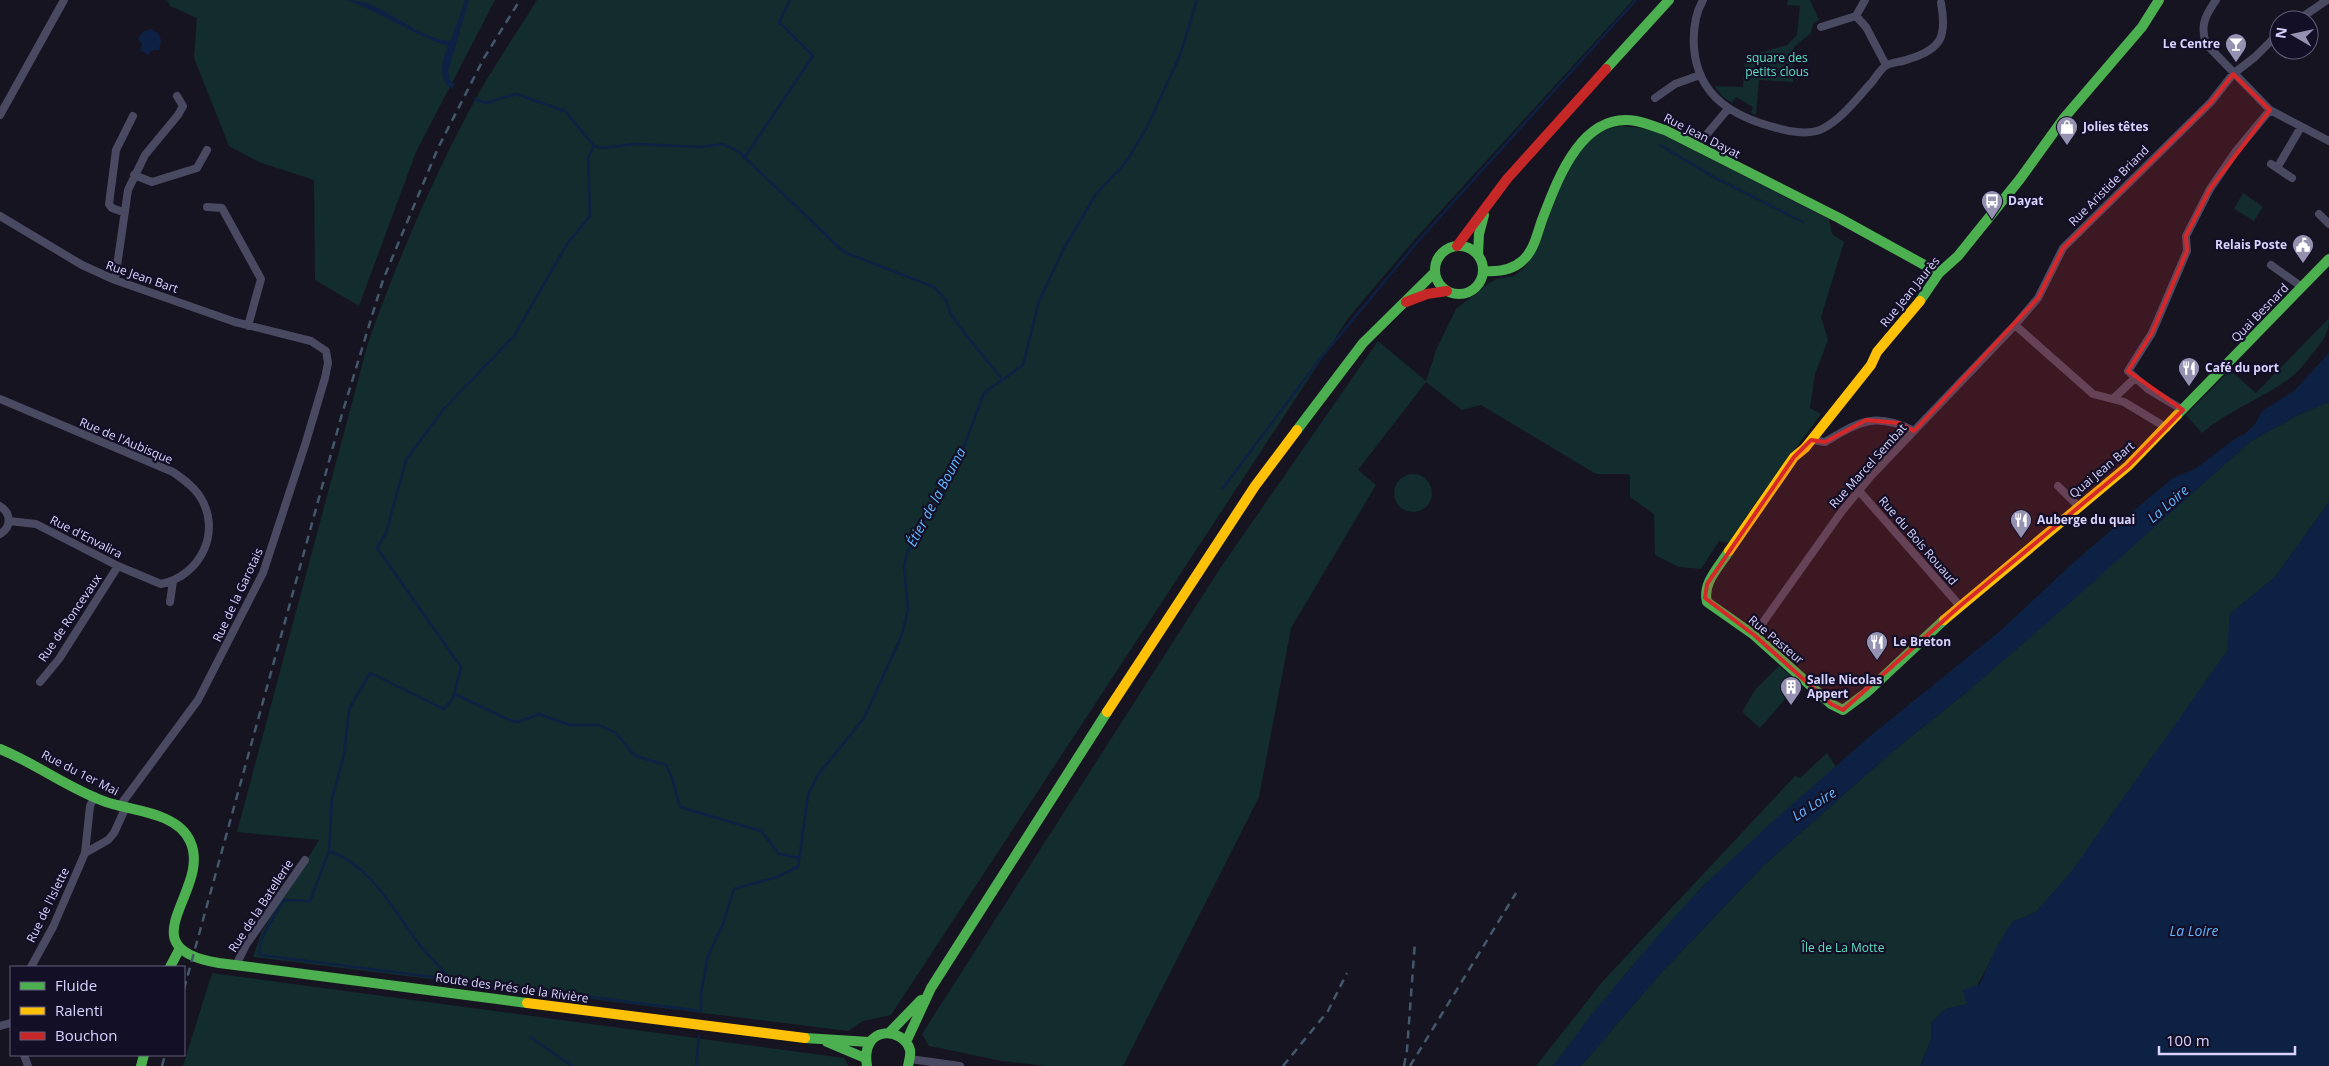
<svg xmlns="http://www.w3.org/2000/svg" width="2329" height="1066" font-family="'Open Sans',sans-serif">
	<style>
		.green { fill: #132c2d }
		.water { fill: #0d2144 }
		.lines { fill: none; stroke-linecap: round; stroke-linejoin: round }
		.stream { stroke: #0d2144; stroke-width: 2.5 }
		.street { stroke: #4a4962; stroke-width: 8 }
		.fast { stroke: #4caf50; stroke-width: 10 }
		.slow { stroke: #ffc107; stroke-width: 10 }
		.jam { stroke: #c62828; stroke-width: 10 }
		.rail { stroke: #43596b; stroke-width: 2.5; stroke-dasharray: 8 6; stroke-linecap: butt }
		.marked { fill: #d62828; fill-opacity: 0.2; stroke: #d62828; stroke-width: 4; stroke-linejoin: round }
		.labels { text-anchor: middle; stroke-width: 4.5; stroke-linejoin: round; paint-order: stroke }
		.poi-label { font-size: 12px; font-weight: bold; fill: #d9d4ff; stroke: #130f26; text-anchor: start }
		.park-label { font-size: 12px; fill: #5fe0c0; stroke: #130f26 }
		.street-label { font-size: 12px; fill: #d9d4ff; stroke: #130f26 }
		.water-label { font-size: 14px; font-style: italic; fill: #62b6ff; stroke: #130f26 }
	</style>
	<rect width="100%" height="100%" fill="#161421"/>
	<path class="green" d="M167,0H495L416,152L359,306L315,280L314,180L259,162L229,146L194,58L197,18L170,6Z
		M537,0H1633L1416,238L1349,317L891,1015L863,1021L848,1031L253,957L262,931L319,840L237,832L368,343C396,264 429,187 468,113C488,74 514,37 537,0Z
		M1788,0H1810L1819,20L1813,24L1811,33L1794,47L1793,82L1759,80L1756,115L1751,113L1753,107L1736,97L1732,103L1723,97L1714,86L1743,87L1745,57L1787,45L1797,35L1800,6L1787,5Z
		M1620,126L1651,129L1829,219L1832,234L1844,242L1821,317L1828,340L1815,374L1810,408L1821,414L1758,499L1728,543L1719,541L1701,569L1679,567L1655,555L1654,514L1630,497V476L1627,474H1596L1481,405L1462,410L1426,382L1358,470L1376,485L1291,628L1259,797L1123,1066H1046L1002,1061L929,1046L922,1034L1221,567L1378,341L1426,381L1437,348L1456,309L1488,284L1496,279L1514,276L1524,268L1534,254L1570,162L1584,144L1600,131Z
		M2243,193L2263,207L2254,221L2234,209Z
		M2329,318C2329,335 2322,342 2311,355C2306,362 2300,370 2294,375C2265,398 2230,409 2202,433L2186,415L2230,370L2256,393Z
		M2329,402V502L2275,577L2230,614L2228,651L2071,873L2036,912L2012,922L1967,1004L1946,1009L1931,1023V1040L1920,1066H1581L1659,975L1764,865L1893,751L1968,691L2251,441L2302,413Z
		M1394 493a19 19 0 1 1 38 0a19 19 0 1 1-38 0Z
		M1779,666L1799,683L1760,728L1742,712L1755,690Z
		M1827,753L1836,767L1702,887L1628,971L1553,1066H1536L1603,981L1795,776L1800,778Z
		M212,973L844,1058L849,1066H183Z"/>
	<path class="water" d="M347,0C384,0 412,37 449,41L451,40L465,0H469L448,71L450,80L455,84L452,89C437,79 442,61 448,46C413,35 382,13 347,0Z
		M150,29L158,33L161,40L159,50H152L148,55L140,50L142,44L138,38L143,32Z
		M2329,353V402L2302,413L2251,441L2056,615L1968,691L1893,751L1764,865L1659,975L1581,1066H1553L1592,1014L1660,933L1702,887L1771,823L1869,737L1999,632L2073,563L2145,501L2173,478L2195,469L2236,438L2245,434L2255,424L2262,411L2294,391Z
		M2329,502V1066H1920L1931,1040V1023L1946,1009L1967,1004L1963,990L1980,984L1996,948L2012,922L2036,912L2071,872L2227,651L2230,614L2275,577Z"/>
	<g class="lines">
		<path class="stream" d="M475,99L486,103L516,94L565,111L594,146L588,158L590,216L567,244L514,336L443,410L406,460L386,533L377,548L461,667L453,698L444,709L370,673L349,709L344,755L332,799L329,851L310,901L284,900C276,915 256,940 260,955L701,1011V993L708,956L723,924L734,889L777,877L798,867L808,795L818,775L864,718L901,637L908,610L904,567L907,553L960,457L984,393L1023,365L1039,301L1064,248L1096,194L1126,162L1147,127L1180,55L1197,0
			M1660,145L1712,176L1803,222
			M594,146L603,148L635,144L701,147L723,144L739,152L844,252L934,287L946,300L950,313L966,335L1002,379
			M744,158L813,56L779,22L790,0
			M1223,488L1320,359L1419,240L1636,0
			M455,694L509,720L518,722L539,714L570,725H600L616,733L635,756L666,765L672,778L680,807L761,831L779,854L799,858
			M329,851C371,865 394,911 419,944C429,956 440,967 450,979
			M530,1037L572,1066
			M696,1066L699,1036"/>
		<path class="street" d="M1703,0C1695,14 1693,32 1694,48C1698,97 1734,117 1777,128C1790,132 1810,135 1822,129C1841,120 1858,97 1872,82C1876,77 1881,68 1887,65C1893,62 1902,62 1909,59C1942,49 1947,36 1941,3
			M2216,0C2205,16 2200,25 2206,44L2270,110L2329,141
			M1856,16L1866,27L1886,65
			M1856,16L1865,0
			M2298,20L2327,0
			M1821,27L1856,16
			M1655,98L1675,84L1700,75
			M0,115L64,0
			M1696,147L1728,109
			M2271,164L2292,178
			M2277,168L2301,127
			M134,175L152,182L197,168L207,150
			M207,207L222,208L261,279L248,326
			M123,212L112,208L109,204L116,150L133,116
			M2319,214L2329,224
			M0,216L82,265L115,280L235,322L311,341L326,351L328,363L325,378L305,445L263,573L198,700L119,807
			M2271,265L2302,287
			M115,280L128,190L145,155L178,115L183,106L177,96
			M2015,325L2093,394L2124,402L2167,428
			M2114,398L2135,378
			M0,399L173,472C183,479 192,485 199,495C223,530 201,576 161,584L118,566L36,524L9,521
			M2183,410L2148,389L2128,371L2152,333L2187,251L2186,236L2210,189L2236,151L2270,110
			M1811,440L1825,442C1859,422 1875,411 1914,431
			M2058,486L2078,506
			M1860,492L1960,606
			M0,506C11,513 12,527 0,534
			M170,602L173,581
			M1754,635L1842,511L1871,476L2015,325L2038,298L2063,248L2211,102L2233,74L2255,57L2279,33
			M40,682L59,659L118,566
			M85,853L90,806L95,796
			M236,965L246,945L305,860
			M31,967L53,927L85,853L108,840L114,833L125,809
			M0,1026L11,1023
			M24,1055L28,1066
			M910,1059L960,1066"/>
		<path class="fast" d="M1606,69L1669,0
			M1435 270a24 24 0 1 1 48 0a24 24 0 1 1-48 0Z
			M1478,255L1479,234L1484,215
			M1483,271C1497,272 1511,271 1522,261C1534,251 1537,234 1542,220C1557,181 1581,111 1636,121C1646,123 1656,127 1665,130L1839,218L1939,273
			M1920,301L1939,273L1958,256L2020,179L2064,118L2142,27L2159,0
			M2177,415L2329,259
			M1297,430L1363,343L1435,272
			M1729,551C1719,567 1702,583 1707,602L1754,635L1831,704L1843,710L1866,693L1944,620
			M0,749C37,764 69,789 106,802C132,811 177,812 190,841C213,890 123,948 219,963L527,1003
			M170,967L179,950
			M889,1033L921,1000
			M805,1038L869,1042
			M827,1042L865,1058
			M906,1042L931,988L1107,712
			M141,1066L144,1055
			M867,1066C860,1024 904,1027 910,1050C911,1055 909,1061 908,1066"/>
		<path class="slow" d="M1729,551L1794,457L1805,448L1871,365L1877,352L1920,301
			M1944,620L2128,466L2177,415
			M1107,712L1255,486L1297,430
			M527,1003L805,1038"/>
		<path class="jam" d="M1457,246L1507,179L1606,69
			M1406,302L1427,294L1447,291"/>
		<path class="rail" d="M184,989L342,414L383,280L438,148L484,58L520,0
			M162,1066L165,1055
			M1283,1066L1328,1011L1347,973
			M1404,1066L1407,1050L1415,941
			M1410,1066L1516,893"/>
	</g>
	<path class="marked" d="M2233,74L2270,110L2210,189L2186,236L2187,251L2152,333L2128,371L2183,410L2128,466L1960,606L1843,710L1831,704L1754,635L1705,598L1707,584L1794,457L1811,440L1825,442L1866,420L1899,423L1914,431L2038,298L2063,248L2211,102Z"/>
	<defs>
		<g id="bar-pin" transform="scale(1.125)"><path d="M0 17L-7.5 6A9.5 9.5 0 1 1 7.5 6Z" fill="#9591b1" stroke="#130f26"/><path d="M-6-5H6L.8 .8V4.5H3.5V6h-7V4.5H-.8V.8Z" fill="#fff"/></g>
		<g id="shop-pin" transform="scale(1.125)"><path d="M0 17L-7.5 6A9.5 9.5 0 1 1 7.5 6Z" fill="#9591b1" stroke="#130f26"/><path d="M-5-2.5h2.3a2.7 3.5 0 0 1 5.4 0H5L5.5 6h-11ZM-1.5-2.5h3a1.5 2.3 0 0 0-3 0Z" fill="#fff"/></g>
		<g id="bus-pin" transform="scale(1.125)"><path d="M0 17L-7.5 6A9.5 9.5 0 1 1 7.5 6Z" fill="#9591b1" stroke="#130f26"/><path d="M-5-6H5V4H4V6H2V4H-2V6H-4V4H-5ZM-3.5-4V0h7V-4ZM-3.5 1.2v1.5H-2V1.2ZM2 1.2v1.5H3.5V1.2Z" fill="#fff"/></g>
		<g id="civic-pin" transform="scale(1.125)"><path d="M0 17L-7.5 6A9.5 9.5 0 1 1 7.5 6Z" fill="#9591b1" stroke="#130f26"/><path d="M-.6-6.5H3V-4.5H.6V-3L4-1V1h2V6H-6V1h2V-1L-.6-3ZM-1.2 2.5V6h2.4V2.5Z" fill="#fff"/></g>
		<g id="restaurant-pin" transform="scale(1.125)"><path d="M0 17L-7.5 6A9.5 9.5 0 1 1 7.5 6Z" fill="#9591b1" stroke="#130f26"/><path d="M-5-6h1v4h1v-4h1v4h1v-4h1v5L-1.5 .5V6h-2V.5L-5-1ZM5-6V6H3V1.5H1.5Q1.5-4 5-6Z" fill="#fff"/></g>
		<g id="building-pin" transform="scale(1.125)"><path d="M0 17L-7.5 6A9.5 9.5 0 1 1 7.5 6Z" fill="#9591b1" stroke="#130f26"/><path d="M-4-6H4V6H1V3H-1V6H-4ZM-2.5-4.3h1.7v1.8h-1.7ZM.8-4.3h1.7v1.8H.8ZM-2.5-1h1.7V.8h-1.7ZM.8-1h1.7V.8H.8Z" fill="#fff"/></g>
	</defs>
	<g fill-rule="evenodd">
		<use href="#bar-pin" x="2236" y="44"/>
		<use href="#shop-pin" x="2067" y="127"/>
		<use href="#bus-pin" x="1992" y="201"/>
		<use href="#civic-pin" x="2303" y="245"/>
		<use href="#restaurant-pin" x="2189" y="368"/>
		<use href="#restaurant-pin" x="2021" y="520"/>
		<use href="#restaurant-pin" x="1877" y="642"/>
		<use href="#building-pin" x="1791" y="687"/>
	</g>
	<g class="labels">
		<g class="poi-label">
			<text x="2220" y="48" text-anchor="end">Le Centre</text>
			<text x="2083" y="131">Jolies têtes</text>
			<text x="2008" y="205">Dayat</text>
			<text x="2287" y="249" text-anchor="end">Relais Poste</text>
			<text x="2205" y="372">Café du port</text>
			<text x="2037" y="524">Auberge du quai</text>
			<text x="1893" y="646">Le Breton</text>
			<text x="1807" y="684">Salle Nicolas<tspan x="1807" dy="14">Appert</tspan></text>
		</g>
		<g class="park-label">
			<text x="1777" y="62">square des<tspan x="1777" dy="14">petits clous</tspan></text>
			<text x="1843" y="952">Île de La Motte</text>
		</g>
		<g class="street-label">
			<text transform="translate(1702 136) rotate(27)" y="4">Rue Jean Dayat</text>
			<text transform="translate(2109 186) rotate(-45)" y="4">Rue Aristide Briand</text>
			<text transform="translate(142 277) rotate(19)" y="4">Rue Jean Bart</text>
			<text transform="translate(1910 292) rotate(-51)" y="4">Rue Jean Jaurès</text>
			<text transform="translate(2260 313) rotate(-46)" y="4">Quai Besnard</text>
			<text transform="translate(126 441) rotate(23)" y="4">Rue de l'Aubisque</text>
			<text transform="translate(1868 466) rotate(-48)" y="4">Rue Marcel Sembat</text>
			<text transform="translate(2102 470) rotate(-40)" y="4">Quai Jean Bart</text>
			<text transform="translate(86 537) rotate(27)" y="4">Rue d'Envalira</text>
			<text transform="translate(1918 541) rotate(49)" y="4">Rue du Bois Rouaud</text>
			<text transform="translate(238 595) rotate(-65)" y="4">Rue de la Garotais</text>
			<text transform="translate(70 618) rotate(-56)" y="4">Rue de Roncevaux</text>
			<text transform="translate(1776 640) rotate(40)" y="4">Rue Pasteur</text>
			<text transform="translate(80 773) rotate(27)" y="4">Rue du 1er Mai</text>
			<text transform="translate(48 905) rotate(-64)" y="4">Rue de l'Islette</text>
			<text transform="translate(261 906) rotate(-57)" y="4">Rue de la Batellerie</text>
			<text transform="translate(512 988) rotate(8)" y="4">Route des Prés de la Rivière</text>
		</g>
		<g class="water-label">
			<text transform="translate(936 497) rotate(-62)" y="5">Étier de la Bouma</text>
			<text transform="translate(2168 504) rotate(-41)" y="5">La Loire</text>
			<text transform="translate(1814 804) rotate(-32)" y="5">La Loire</text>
			<text x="2194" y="936">La Loire</text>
		</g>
	</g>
	<rect x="10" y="966" width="175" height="90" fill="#130f26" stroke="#625e7d"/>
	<rect x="20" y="982" width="25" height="8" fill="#4caf50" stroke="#625e7d"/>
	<text x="55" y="991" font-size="15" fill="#d9d4ff">Fluide</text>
	<rect x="20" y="1007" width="25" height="8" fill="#ffc107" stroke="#625e7d"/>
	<text x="55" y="1016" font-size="15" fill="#d9d4ff">Ralenti</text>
	<rect x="20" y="1032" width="25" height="8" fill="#c62828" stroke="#625e7d"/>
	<text x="55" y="1041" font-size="15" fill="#d9d4ff">Bouchon</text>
	<g transform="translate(2294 35) rotate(279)"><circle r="24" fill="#130f26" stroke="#625e7d"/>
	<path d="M0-4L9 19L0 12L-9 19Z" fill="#9591b1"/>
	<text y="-8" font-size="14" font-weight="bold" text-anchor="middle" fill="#d9d4ff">N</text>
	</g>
	<path d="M2159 1046v8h136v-8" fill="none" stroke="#d9d4ff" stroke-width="2.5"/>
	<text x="2166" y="1046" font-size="15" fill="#d9d4ff" stroke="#130f26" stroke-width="4" paint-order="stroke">100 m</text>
</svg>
